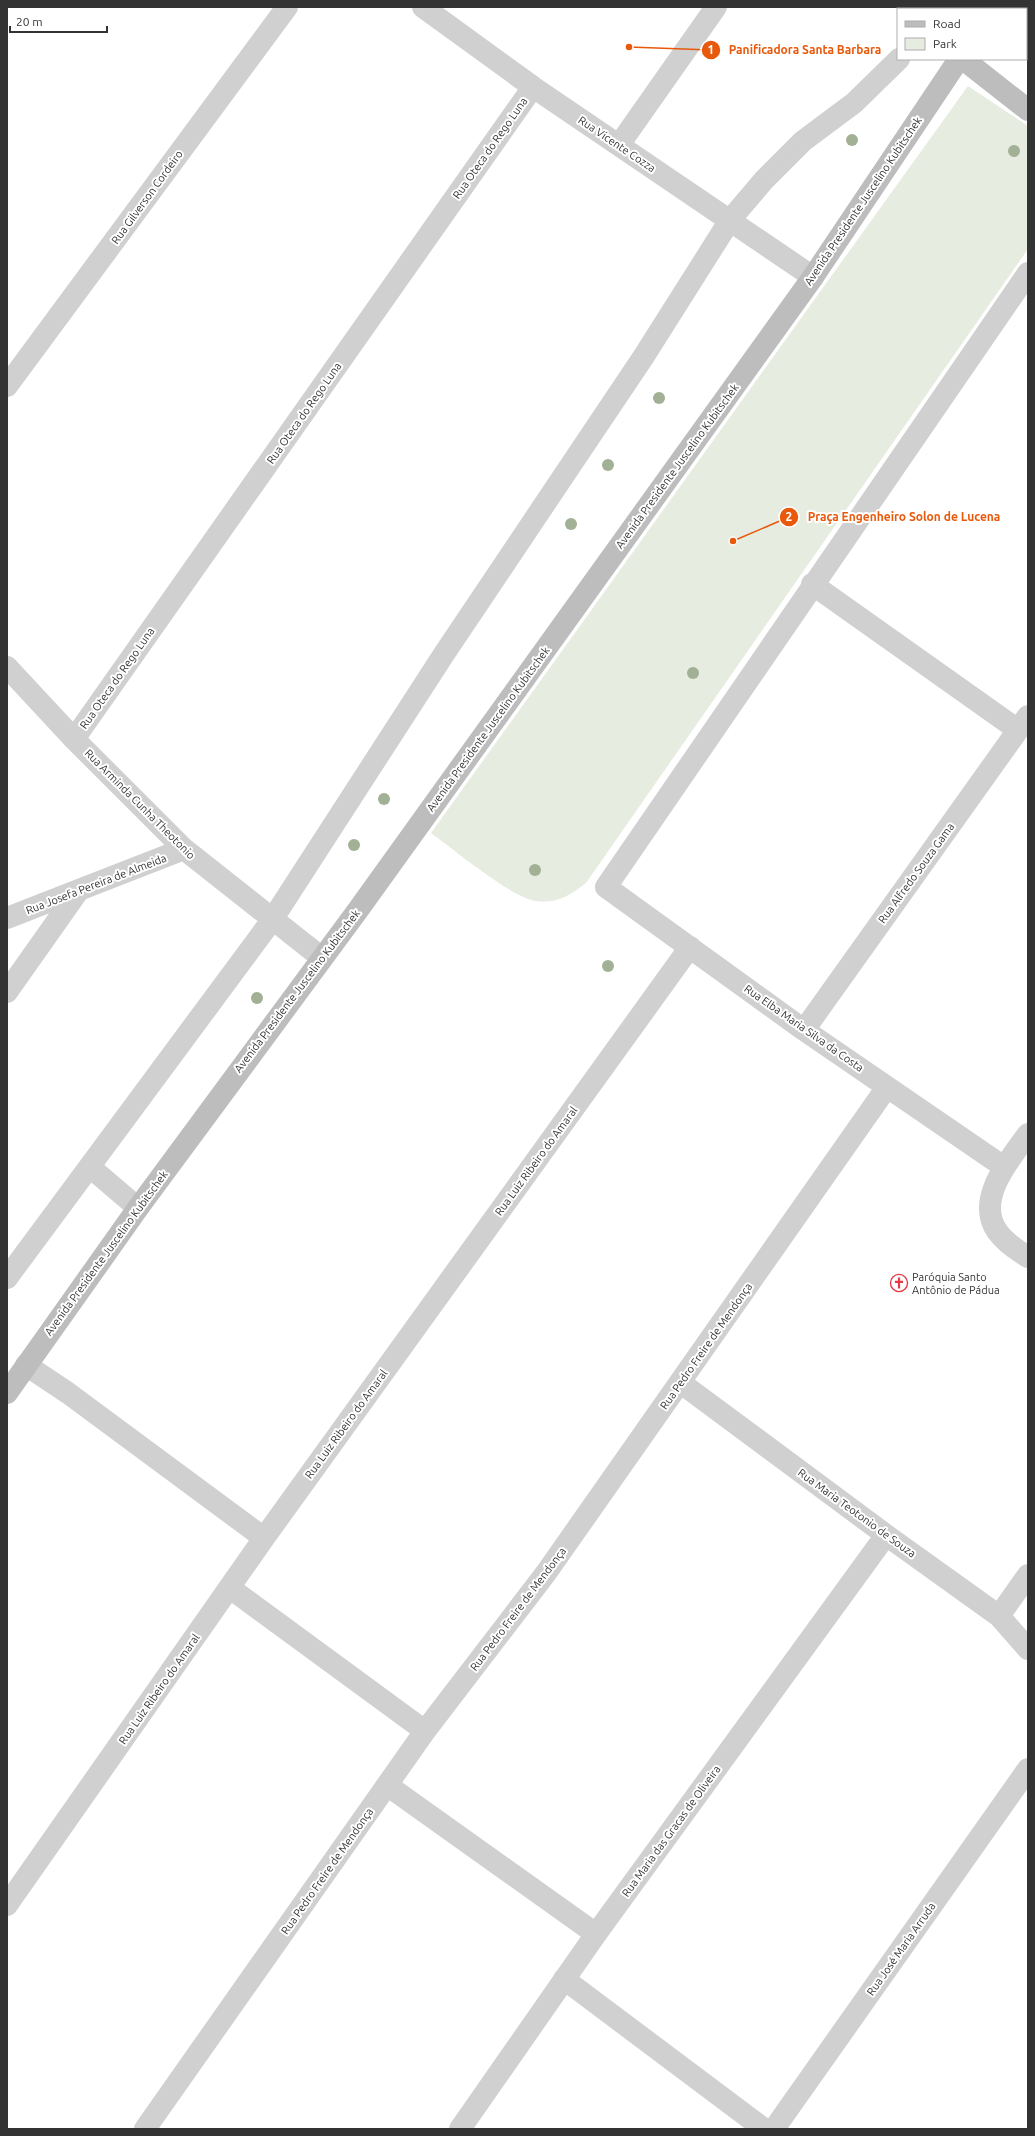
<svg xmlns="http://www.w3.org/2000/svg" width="1035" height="2136" font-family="Ubuntu,sans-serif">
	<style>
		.green { fill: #e6ecdf }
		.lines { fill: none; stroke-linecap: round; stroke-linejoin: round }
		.street { stroke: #d0d0d0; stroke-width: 22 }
		.secondary { stroke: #bdbdbd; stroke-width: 22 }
		.tree { fill: #a2b095 }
		.labels { text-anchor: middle; stroke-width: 4; stroke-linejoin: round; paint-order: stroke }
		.street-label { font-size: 11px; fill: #333; stroke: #fff }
		.poi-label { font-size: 11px; fill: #333; stroke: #fff; text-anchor: start }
		.leader { fill: none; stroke: #e8590c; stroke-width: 1.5 }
		.callout-dot { fill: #e8590c; stroke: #fff; stroke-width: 1.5 }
		.mark-label { font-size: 12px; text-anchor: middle; font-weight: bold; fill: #fff }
		.callout-label { font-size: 12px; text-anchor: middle; font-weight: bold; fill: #e8590c; stroke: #fff; stroke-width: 4; stroke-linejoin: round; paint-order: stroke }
	</style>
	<rect width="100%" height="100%" fill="#fff"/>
	<path class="green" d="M968,86L1028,126V249L586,883C571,895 556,904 536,901C512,898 453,849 431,833Z"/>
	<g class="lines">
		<path class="street" d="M423,7L533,87L813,277
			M944,9L945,7
			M619,145L716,7
			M7,386L287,7
			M812,584L1018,730
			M7,667L74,739L184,849L322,958
			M74,739L533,87
			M7,918L184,849
			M7,992L79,890
			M804,1030L1028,716
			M1028,1134C1010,1159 975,1199 997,1231C1004,1241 1018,1251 1028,1257
			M90,1167L138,1208
			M1004,1167L804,1030L606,887L1028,273
			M7,1278L272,920L444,654L644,356L730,220L764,180L803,141L854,103L899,59
			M26,1365L68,1393L264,1538
			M681,1383L886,1535L999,1616L1028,1649
			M230,1588L425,1731
			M999,1616L1028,1575
			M387,1785L596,1934
			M7,1905L264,1538L690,947
			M564,1979L764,2129
			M145,2129L425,1731L546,1573L887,1087
			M460,2129L596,1934L886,1535
			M774,2129L1028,1769"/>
		<path class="secondary" d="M995,9L997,7
			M963,59L1028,110
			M7,1393L138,1208L358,910L813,277L959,59"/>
	</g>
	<g class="tree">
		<circle cx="852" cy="140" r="6"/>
		<circle cx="1014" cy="151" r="6"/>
		<circle cx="659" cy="398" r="6"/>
		<circle cx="608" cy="465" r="6"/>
		<circle cx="571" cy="524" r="6"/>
		<circle cx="693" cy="673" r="6"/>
		<circle cx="384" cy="799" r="6"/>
		<circle cx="354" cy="845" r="6"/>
		<circle cx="535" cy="870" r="6"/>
		<circle cx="608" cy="966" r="6"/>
		<circle cx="257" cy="998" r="6"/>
	</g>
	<defs>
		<g id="church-ring" transform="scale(0.9)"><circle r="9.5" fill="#fff" stroke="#e63946" stroke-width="1.5"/><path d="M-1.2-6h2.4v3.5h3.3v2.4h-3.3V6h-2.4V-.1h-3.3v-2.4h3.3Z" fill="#e63946"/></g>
	</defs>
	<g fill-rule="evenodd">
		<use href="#church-ring" x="899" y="1283"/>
	</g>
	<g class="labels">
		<g class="street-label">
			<text transform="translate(617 144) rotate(34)" y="4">Rua Vicente Cozza</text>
			<text transform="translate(490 148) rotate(-55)" y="4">Rua Oteca do Rego Luna</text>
			<text transform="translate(147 197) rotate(-54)" y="4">Rua Gilverson Cordeiro</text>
			<text transform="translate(863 201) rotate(-56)" y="4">Avenida Presidente Juscelino Kubitschek</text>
			<text transform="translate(304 413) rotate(-55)" y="4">Rua Oteca do Rego Luna</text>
			<text transform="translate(677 466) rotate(-54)" y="4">Avenida Presidente Juscelino Kubitschek</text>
			<text transform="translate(117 678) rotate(-55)" y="4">Rua Oteca do Rego Luna</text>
			<text transform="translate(488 729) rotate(-54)" y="4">Avenida Presidente Juscelino Kubitschek</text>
			<text transform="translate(140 804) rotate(45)" y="4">Rua Arminda Cunha Theotonio</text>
			<text transform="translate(916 873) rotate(-54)" y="4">Rua Alfredo Souza Gama</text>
			<text transform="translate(96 884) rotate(-21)" y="4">Rua Josefa Pereira de Almeida</text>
			<text transform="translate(297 991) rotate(-53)" y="4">Avenida Presidente Juscelino Kubitschek</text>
			<text transform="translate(804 1028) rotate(35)" y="4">Rua Elba Maria Silva da Costa</text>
			<text transform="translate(536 1161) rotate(-54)" y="4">Rua Luiz Ribeiro do Amaral</text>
			<text transform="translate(106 1253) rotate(-54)" y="4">Avenida Presidente Juscelino Kubitschek</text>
			<text transform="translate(706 1346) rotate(-55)" y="4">Rua Pedro Freire de Mendonça</text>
			<text transform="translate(346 1424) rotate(-54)" y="4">Rua Luiz Ribeiro do Amaral</text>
			<text transform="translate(857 1513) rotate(36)" y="4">Rua Maria Teotonio de Souza</text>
			<text transform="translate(518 1609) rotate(-53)" y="4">Rua Pedro Freire de Mendonça</text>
			<text transform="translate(159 1689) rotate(-55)" y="4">Rua Luiz Ribeiro do Amaral</text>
			<text transform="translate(671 1831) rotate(-54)" y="4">Rua Maria das Gracas de Oliveira</text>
			<text transform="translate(327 1871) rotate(-55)" y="4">Rua Pedro Freire de Mendonça</text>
			<text transform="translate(901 1949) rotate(-55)" y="4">Rua José Maria Arruda</text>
		</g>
		<g class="poi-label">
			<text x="912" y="1281">Paróquia Santo<tspan x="912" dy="13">Antônio de Pádua</tspan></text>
		</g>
	</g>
	<path class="leader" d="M629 47L711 50M733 541L789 517"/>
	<g class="callout-dot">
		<circle cx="629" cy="47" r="4"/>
		<circle cx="733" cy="541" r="4"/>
		<circle cx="711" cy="50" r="10"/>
		<circle cx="789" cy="517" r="10"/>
	</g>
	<g class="mark-label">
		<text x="711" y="54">1</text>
		<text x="789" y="521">2</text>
	</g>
	<g class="callout-label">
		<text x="805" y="54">Panificadora Santa Barbara</text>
		<text x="904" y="521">Praça Engenheiro Solon de Lucena</text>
	</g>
	<rect width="1035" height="2136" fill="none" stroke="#333333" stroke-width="16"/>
	<rect x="897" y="8" width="130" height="52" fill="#ffffff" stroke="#adadad"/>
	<rect x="905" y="21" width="20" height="6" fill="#bdbdbd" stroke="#adadad"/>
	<text x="933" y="28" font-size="12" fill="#333333">Road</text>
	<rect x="905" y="38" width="20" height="12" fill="#e6ecdf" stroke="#adadad"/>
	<text x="933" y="48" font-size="12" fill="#333333">Park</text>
	<path d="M10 26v6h97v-6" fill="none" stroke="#333333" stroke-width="2"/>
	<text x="16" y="26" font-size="12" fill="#333333" stroke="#ffffff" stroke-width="3" paint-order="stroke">20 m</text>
</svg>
